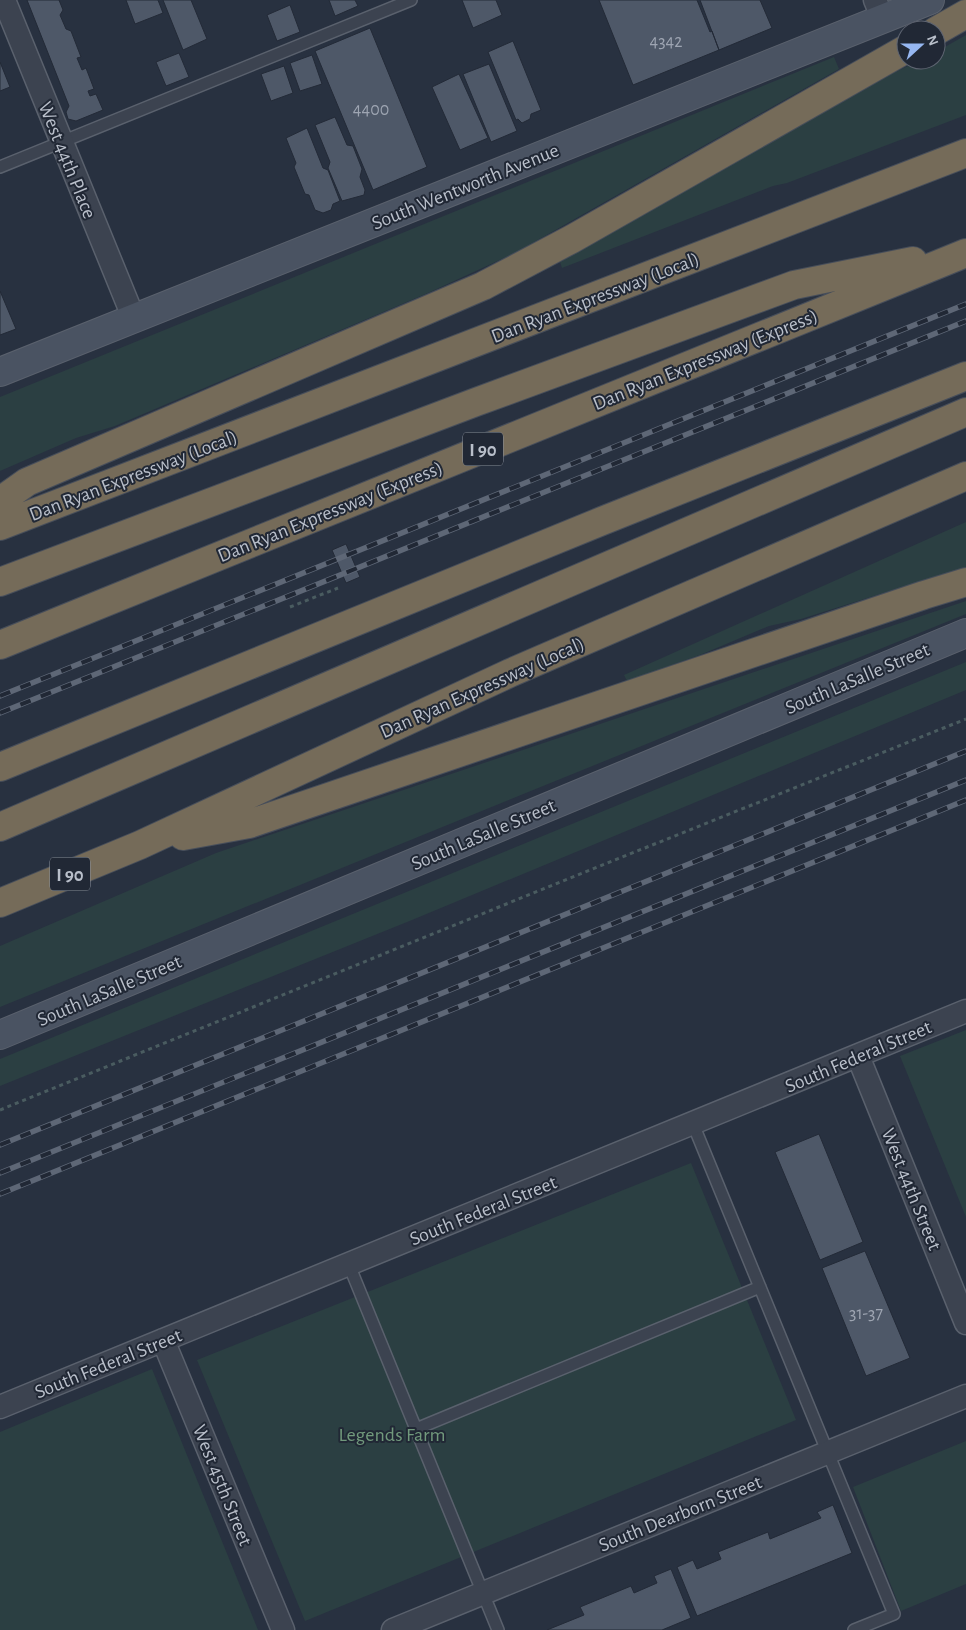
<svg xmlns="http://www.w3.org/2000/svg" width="966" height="1630" font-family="'Alegreya Sans',sans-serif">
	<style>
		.green { fill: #2b3f42 }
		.building { fill: #4e5868; stroke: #232a37 }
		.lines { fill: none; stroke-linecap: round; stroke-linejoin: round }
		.lane-casing { stroke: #5a616d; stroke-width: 14 }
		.street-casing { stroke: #5a616d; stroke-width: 25 }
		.secondary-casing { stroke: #5a616d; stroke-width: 30 }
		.highway-casing { stroke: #474e5a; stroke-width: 30 }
		.path { stroke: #4a5c60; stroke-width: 3; stroke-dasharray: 4 4; stroke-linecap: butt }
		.lane { stroke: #3c4350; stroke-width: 11 }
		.street { stroke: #3c4350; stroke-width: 22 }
		.secondary { stroke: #4a5362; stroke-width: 28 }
		.highway { stroke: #756b59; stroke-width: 28 }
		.rail-casing { stroke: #5e6776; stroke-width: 5.5 }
		.rail { stroke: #212835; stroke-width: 4; stroke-dasharray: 11; stroke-linecap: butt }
		.labels { text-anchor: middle; stroke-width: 4; stroke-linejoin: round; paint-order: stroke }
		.number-label { font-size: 18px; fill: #9ea5b2 }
		.shield { fill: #212835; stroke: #8b929d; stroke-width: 1 }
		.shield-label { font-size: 19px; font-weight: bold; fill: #b9bfca }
		.street-label { font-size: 20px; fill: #b9bfca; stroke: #212835 }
		.park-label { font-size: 20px; fill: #71997c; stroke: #212835 }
	</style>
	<rect width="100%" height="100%" fill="#283140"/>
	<path class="green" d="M966,35V115L787,183L773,186L562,268L560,262L895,72L921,60H936V52Z
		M834,57L839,69L515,253L428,293L115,426L76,438L0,471V397Z
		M966,522V567L801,619L769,626L700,655L627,681L624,675Z
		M966,601V614L0,1007V946L216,853Z
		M966,662V690L412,920L0,1086V1059Z
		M966,1030V1217L900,1056Z
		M691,1163L796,1420L305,1621L197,1360Z
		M152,1369L258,1630H0V1432Z
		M966,1441V1584L901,1611L853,1487Z"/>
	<path class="building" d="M27,0H59L63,10L60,15L66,29L71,31L81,57L77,58L82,70L86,68L94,89L88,91L90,96L96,94L103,110L76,121L68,119L66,112L69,106Z
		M126,0H158L163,13L135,24Z
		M163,0H191L207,39L183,50Z
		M329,0H355L358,6L335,16Z
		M462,0H496L502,15L473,28Z
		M599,0H697L710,32L712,31L719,50L633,85Z
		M700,0H760L772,28L719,50Z
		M290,5L300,32L277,41L267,15Z
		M370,28L427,167L373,190L315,51Z
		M513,41L541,110L531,114L530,119L522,123L518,119L516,120L488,52Z
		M179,53L189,77L166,86L156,62Z
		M312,55L322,84L300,91L290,63Z
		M0,62L10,87L0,91Z
		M489,64L517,131L491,142L463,74Z
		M284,66L293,93L271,101L261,74Z
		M459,74L488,138L460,150L432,87Z
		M335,117L347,145L353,146L362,169L360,177L365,190L364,195L342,201L328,168L330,162L315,125Z
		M307,128L323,168L328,170L340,201L333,204L331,210L323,213L315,210L309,195L305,194L294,167L296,163L286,138Z
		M0,291L16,329L0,335Z
		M346,544L360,577L346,583L332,550Z
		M819,1134L863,1242L820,1260L775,1152Z
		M865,1251L910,1358L866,1376L822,1268Z
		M833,1505L852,1553L697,1616L677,1567L693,1560L697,1569L721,1559L718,1552L768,1532L770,1539L821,1518L817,1512Z
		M671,1569L691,1618L662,1630H547L584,1615L580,1607L631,1586L634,1593L657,1583L654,1576Z"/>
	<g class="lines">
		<g class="lane-casing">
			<path id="lane" d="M0,167L411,0
				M693,1124L894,1614L854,1630
				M349,1265L498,1630
				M416,1429L760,1287"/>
		</g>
		<g class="street-casing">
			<path id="street" d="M4,0L134,319
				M875,0L883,19
				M858,1056L966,1323
				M163,1340L283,1630
				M0,1407L966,1011
				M393,1630L966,1396"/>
		</g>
		<g class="secondary-casing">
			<path id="secondary" d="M0,372L930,0
				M0,1035L966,633"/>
		</g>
		<g class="highway-casing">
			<path id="highway" d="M936,31L966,14
				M0,501L27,482L483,286L572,239L906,49
				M0,526L966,153
				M0,582L476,402L794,285L913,261
				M0,645L966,253
				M0,767L602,521L966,376
				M0,827L966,412
				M183,836L249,824L924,595L966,582
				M0,903L140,845L510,673L966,476"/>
		</g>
		<path class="path" d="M290,607L338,588
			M0,1110L585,872L966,719"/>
		<use href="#lane" class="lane"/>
		<use href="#street" class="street"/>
		<use href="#secondary" class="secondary"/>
		<use href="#highway" class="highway"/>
		<g class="rail-casing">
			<path id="rail" d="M0,696L966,304
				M0,713L966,321
				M0,1145L966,751
				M0,1173L966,780
				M0,1194L966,800"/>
		</g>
		<use href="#rail" class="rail"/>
	</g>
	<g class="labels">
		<g class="number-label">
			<text x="666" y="47">4342</text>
			<text x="371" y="115">4400</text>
			<text x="866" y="1319">31-37</text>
		</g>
		<g class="shield">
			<rect x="463" y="432.5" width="40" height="33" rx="4"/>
			<rect x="50" y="857.5" width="40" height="33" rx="4"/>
		</g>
		<g class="shield-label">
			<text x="483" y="456">I 90</text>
			<text x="70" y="881">I 90</text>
		</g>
		<g class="street-label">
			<text transform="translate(68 160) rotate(68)" y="7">West 44th Place</text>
			<text transform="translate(465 186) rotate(-22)" y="7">South Wentworth Avenue</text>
			<text transform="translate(595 297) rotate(-21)" y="7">Dan Ryan Expressway (Local)</text>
			<text transform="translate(705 359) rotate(-22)" y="7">Dan Ryan Expressway (Express)</text>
			<text transform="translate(133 475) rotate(-21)" y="7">Dan Ryan Expressway (Local)</text>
			<text transform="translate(330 511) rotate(-22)" y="7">Dan Ryan Expressway (Express)</text>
			<text transform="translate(857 678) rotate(-23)" y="7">South LaSalle Street</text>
			<text transform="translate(482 687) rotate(-24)" y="7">Dan Ryan Expressway (Local)</text>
			<text transform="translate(483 834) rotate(-23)" y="7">South LaSalle Street</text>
			<text transform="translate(109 990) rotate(-23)" y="7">South LaSalle Street</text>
			<text transform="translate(858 1056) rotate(-23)" y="7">South Federal Street</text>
			<text transform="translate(912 1189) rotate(68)" y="7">West 44th Street</text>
			<text transform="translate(483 1210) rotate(-22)" y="7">South Federal Street</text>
			<text transform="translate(108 1363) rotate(-22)" y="7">South Federal Street</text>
			<text transform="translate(223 1485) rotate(68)" y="7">West 45th Street</text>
			<text transform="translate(680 1513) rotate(-22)" y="7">South Dearborn Street</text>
		</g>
		<g class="park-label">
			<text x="392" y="1441">Legends Farm</text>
		</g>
	</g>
	<g transform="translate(921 45) rotate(69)"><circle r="24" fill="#212835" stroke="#5e6471"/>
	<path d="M0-4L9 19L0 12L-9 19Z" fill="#96b7f1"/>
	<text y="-8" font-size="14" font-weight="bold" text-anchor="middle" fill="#b9bfca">N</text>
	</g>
</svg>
